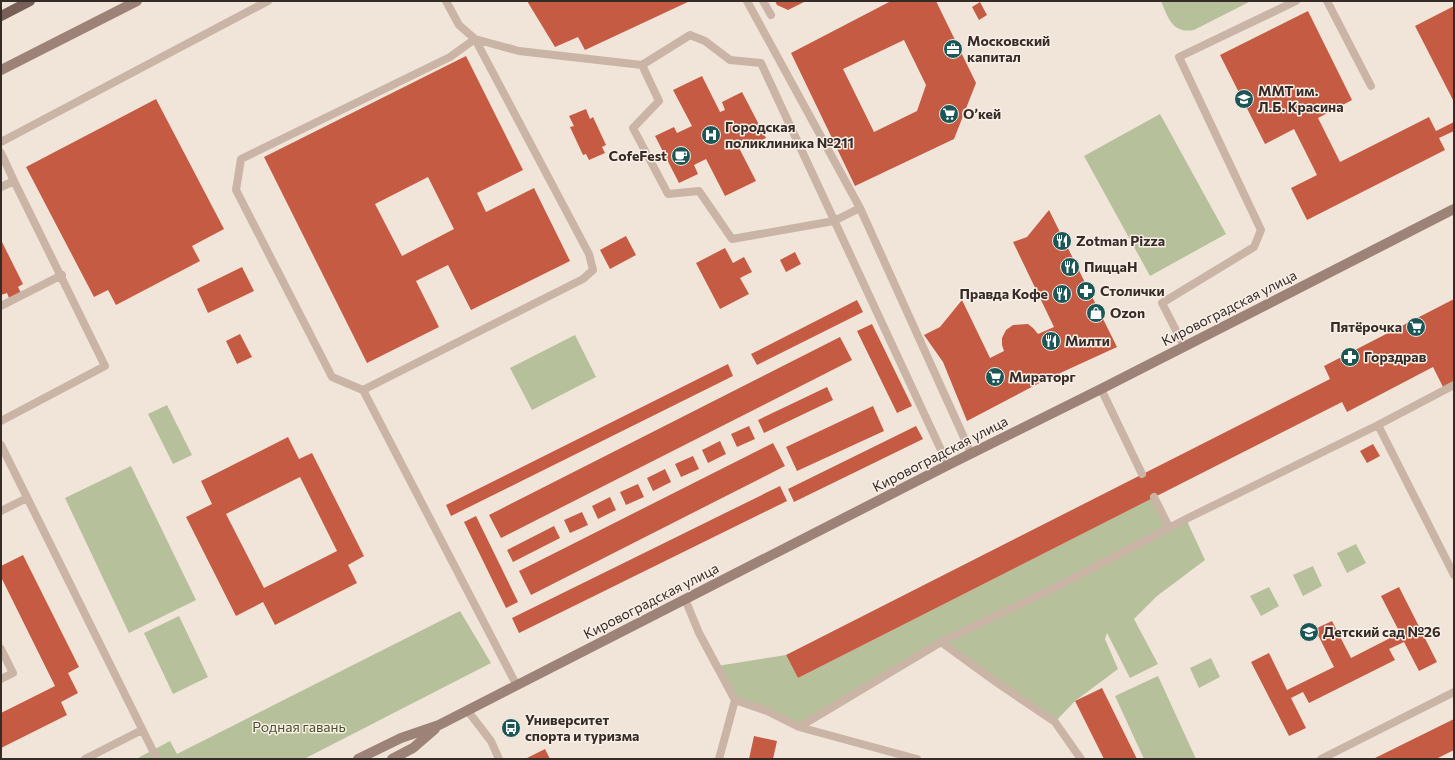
<svg xmlns="http://www.w3.org/2000/svg" width="1455" height="760" font-family="Commissioner,sans-serif">
	<style>
		.green { fill: #b6c09a }
		.building { fill: #c65b43; fill-rule: evenodd }
		.lines { fill: none; stroke-linecap: round; stroke-linejoin: round }
		.lane { stroke: #c9b4a6; stroke-width: 8 }
		.secondary { stroke: #9d8377; stroke-width: 10 }
		.primary { stroke: #786058; stroke-width: 10 }
		.labels { text-anchor: middle; stroke-width: 3; stroke-linejoin: round; paint-order: stroke }
		.poi-label { font-size: 14px; font-weight: bold; fill: #352b27; stroke: #f9efe6; text-anchor: start }
		.street-label { font-size: 14px; fill: #352b27; stroke: #f9efe6 }
		.park-label { font-size: 14px; fill: #47542b; stroke: #f9efe6 }
	</style>
	<rect width="100%" height="100%" fill="#f1e5da"/>
	<path class="green" d="M1161,1H1251L1194,30C1172,34 1168,17 1161,1Z
		M1160,114L1226,234L1150,276L1084,156Z
		M575,335L596,377L532,410L510,368Z
		M167,405L192,455L173,464L148,414Z
		M131,466L196,600L129,633L65,498Z
		M1154,497L1169,527L1186,519L1205,560L1157,596L1134,619L1158,664L1130,678L1107,633L1105,639L1118,669L1075,701L1055,722L941,643L799,727L735,700L717,666L786,655L798,678Z
		M1356,544L1366,563L1347,573L1337,553Z
		M1313,566L1322,586L1303,596L1293,575Z
		M1269,587L1279,606L1261,616L1250,596Z
		M460,611L491,663L304,759H136L170,741L177,754Z
		M179,616L208,677L173,694L144,633Z
		M1211,658L1220,677L1199,688L1190,668Z
		M1158,676L1196,759H1144L1115,696Z"/>
	<path class="building" d="M527,1H690L585,50L578,37L555,47Z
		M775,1H806L788,10L777,5Z
		M891,1H936L976,83L954,139L855,186L791,53ZM904,40L926,85L917,111L874,132L843,69Z
		M980,2L987,15L979,20L972,7Z
		M1454,6V102L1415,26Z
		M1308,11L1352,100L1318,118L1340,162L1429,117L1436,131L1454,122V131L1439,138L1445,150L1307,220L1291,188L1317,175L1294,129L1265,144L1220,55Z
		M466,56L523,170L477,193L486,212L534,188L570,261L471,310L448,265L416,281L439,327L367,363L264,157ZM428,177L454,229L402,256L375,204Z
		M702,76L720,112L725,110L722,102L742,92L766,138L745,148L741,140L736,142L756,181L725,196L706,159L694,165L698,174L679,183L655,136L674,127L677,133L692,126L673,90Z
		M156,99L224,229L192,246L200,261L116,305L108,290L94,297L26,167Z
		M586,109L590,119L593,117L606,145L602,147L605,153L589,160L586,154L583,155L570,127L574,126L569,116Z
		M1049,210L1117,347L1045,380L967,421L943,362L924,335L940,327L962,300L990,358L1004,351L1002,345V338L1006,330L1013,325L1028,324L1033,328L1038,334L1054,327L1013,242L1027,237Z
		M626,236L636,255L610,269L600,250Z
		M1,240L23,284L18,287L21,293L9,298L7,293L1,295Z
		M725,248L733,263L744,257L752,272L740,278L749,294L720,309L696,263Z
		M795,252L801,264L786,272L780,260Z
		M242,267L254,291L208,313L197,289Z
		M1454,299V381L1443,387L1433,367L1347,412L1342,402L798,678L786,655L1330,379L1324,366Z
		M857,300L863,312L757,365L751,354Z
		M872,324L912,406L897,413L857,331Z
		M240,334L252,357L237,364L226,341Z
		M840,337L852,360L501,538L489,515Z
		M728,364L733,376L451,516L446,505Z
		M827,387L833,400L764,433L758,420Z
		M873,406L884,431L797,471L786,447Z
		M749,426L755,439L737,447L731,434Z
		M916,426L923,439L794,502L788,489Z
		M288,437L299,459L312,453L364,556L348,565L357,583L275,625L263,602L236,616L186,517L212,504L201,481ZM300,477L337,551L264,588L226,514Z
		M720,441L726,454L708,463L702,450Z
		M773,443L785,466L531,595L519,571Z
		M1373,444L1380,456L1367,463L1360,451Z
		M693,456L699,469L681,477L675,464Z
		M665,469L671,482L653,491L647,478Z
		M638,484L644,497L626,505L620,492Z
		M780,486L787,501L519,633L512,618Z
		M610,497L616,510L598,519L592,506Z
		M582,512L588,525L570,533L564,520Z
		M476,516L518,602L506,608L464,522Z
		M554,526L560,538L513,562L507,550Z
		M23,555L79,667L68,673L78,693L61,702L67,715L1,748V713L55,686L1,577V566Z
		M1399,587L1437,662L1419,671L1404,642L1389,649L1395,660L1309,703L1303,692L1291,698L1306,728L1289,736L1251,662L1269,653L1287,690L1334,667L1315,629L1332,621L1351,658L1400,633L1381,596Z
		M1102,688L1137,759H1104L1075,701Z
		M1454,719V750L1436,759H1373Z
		M754,736L777,741L773,759H749Z
		M545,749L550,759H525Z"/>
	<g class="lines">
		<path class="lane" d="M446,1L459,25L475,39L519,51L642,65L690,35L705,41L730,60L761,63L948,465
			M747,1L860,208L971,453
			M763,1L771,15
			M1327,1L1371,86
			M642,65L659,101L633,128L668,194L699,191L732,239L834,221L860,208
			M1,142L268,1
			M1,153L14,181L1,187
			M1,306L62,275
			M1184,346L1162,303L1254,247L1261,230L1179,57L1296,1
			M1454,385L1378,425L1454,575
			M1101,389L1142,474
			M363,390L332,377L236,190L241,159L450,57L475,39L589,254L593,270L583,279L363,390L517,686
			M1,421L105,366L14,181
			M1,445L157,759
			M1154,497L1169,527
			M1,511L27,498
			M685,599L699,633L735,700L767,711L799,727L941,642L1056,587L1186,519L1378,425
			M941,642L996,682L1055,722L1081,759
			M1,649L13,673L1,679
			M467,710L491,741L499,759
			M799,727L917,759
			M85,759L142,730
			M719,759L735,700
			M1321,759L1454,692"/>
		<path class="secondary" d="M1,70L137,1
			M358,759L401,738L439,725L948,465L1101,389L1454,209
			M392,759L413,748L435,729"/>
		<path class="primary" d="M1,16L30,1"/>
	</g>
	<defs>
		<g id="office-disc" transform="scale(1)"><circle r="9.5" fill="#1c5757" stroke="#f9efe6"/><path d="M-6-3h4V-5.5h4V-3h4V5H-6ZM-1-4.5V-3h2v-1.5ZM-6 0V1H6V0Z" fill="#fff"/></g>
		<g id="university-disc" transform="scale(1)"><circle r="9.5" fill="#1c5757" stroke="#f9efe6"/><path d="M0-5L7-2L0 1L-7-2ZM-4 1L0 2.5L4 1V4Q0 6-4 4Z" fill="#fff"/></g>
		<g id="supermarket-disc" transform="scale(1)"><circle r="9.5" fill="#1c5757" stroke="#f9efe6"/><path d="M-6-5.5h2.5l.6 2H6L4.5 2H-2.5L-4.4-4H-6ZM-1.5 3.2a1.3 1.3 0 1 0 .1 0ZM3 3.2a1.3 1.3 0 1 0 .1 0Z" fill="#fff"/></g>
		<g id="hospital-disc" transform="scale(1)"><circle r="9.5" fill="#1c5757" stroke="#f9efe6"/><path d="M-5-5h3v3.5h4V-5h3V5h-3V1.5h-4V5h-3Z" fill="#fff"/></g>
		<g id="cafe-disc" transform="scale(1)"><circle r="9.5" fill="#1c5757" stroke="#f9efe6"/><path d="M-5.5-4.5H6V0H3Q3 3.5 0 3.5H-2.5Q-5.5 3.5-5.5 0ZM3-3.2v2h1.7v-2ZM-6 4.5H4V6H-6Z" fill="#fff"/></g>
		<g id="restaurant-disc" transform="scale(1)"><circle r="9.5" fill="#1c5757" stroke="#f9efe6"/><path d="M-5-6h1v4h1v-4h1v4h1v-4h1v5L-1.5 .5V6h-2V.5L-5-1ZM5-6V6H3V1.5H1.5Q1.5-4 5-6Z" fill="#fff"/></g>
		<g id="pharmacy-disc" transform="scale(1)"><circle r="9.5" fill="#1c5757" stroke="#f9efe6"/><path d="M-2-6h4v4h4v4h-4v4h-4v-4h-4v-4h4Z" fill="#fff"/></g>
		<g id="shop-disc" transform="scale(1)"><circle r="9.5" fill="#1c5757" stroke="#f9efe6"/><path d="M-5-2.5h2.3a2.7 3.5 0 0 1 5.4 0H5L5.5 6h-11ZM-1.5-2.5h3a1.5 2.3 0 0 0-3 0Z" fill="#fff"/></g>
		<g id="school-disc" transform="scale(1)"><circle r="9.5" fill="#1c5757" stroke="#f9efe6"/><path d="M0-5L7-2L0 1L-7-2ZM-4 1L0 2.5L4 1V4Q0 6-4 4Z" fill="#fff"/></g>
		<g id="bus-disc" transform="scale(1)"><circle r="9.5" fill="#1c5757" stroke="#f9efe6"/><path d="M-5-6H5V4H4V6H2V4H-2V6H-4V4H-5ZM-3.5-4V0h7V-4ZM-3.5 1.2v1.5H-2V1.2ZM2 1.2v1.5H3.5V1.2Z" fill="#fff"/></g>
	</defs>
	<g fill-rule="evenodd">
		<use href="#office-disc" x="953" y="49"/>
		<use href="#university-disc" x="1244" y="99"/>
		<use href="#supermarket-disc" x="949" y="114"/>
		<use href="#hospital-disc" x="711" y="135"/>
		<use href="#cafe-disc" x="681" y="156"/>
		<use href="#restaurant-disc" x="1062" y="241"/>
		<use href="#restaurant-disc" x="1070" y="267"/>
		<use href="#pharmacy-disc" x="1086" y="291"/>
		<use href="#restaurant-disc" x="1062" y="294"/>
		<use href="#shop-disc" x="1096" y="313"/>
		<use href="#supermarket-disc" x="1416" y="327"/>
		<use href="#restaurant-disc" x="1051" y="341"/>
		<use href="#pharmacy-disc" x="1350" y="357"/>
		<use href="#supermarket-disc" x="995" y="377"/>
		<use href="#school-disc" x="1309" y="632"/>
		<use href="#bus-disc" x="511" y="728"/>
	</g>
	<g class="labels">
		<g class="poi-label">
			<text x="967" y="46">Московский<tspan x="967" dy="16">капитал</tspan></text>
			<text x="1258" y="96">ММТ им.<tspan x="1258" dy="16">Л.Б. Красина</tspan></text>
			<text x="963" y="119">О’кей</text>
			<text x="725" y="132">Городская<tspan x="725" dy="16">поликлиника №211</tspan></text>
			<text x="667" y="161" text-anchor="end">CofeFest</text>
			<text x="1076" y="246">Zotman Pizza</text>
			<text x="1084" y="272">ПиццаН</text>
			<text x="1100" y="296">Столички</text>
			<text x="1048" y="299" text-anchor="end">Правда Кофе</text>
			<text x="1110" y="318">Ozon</text>
			<text x="1402" y="332" text-anchor="end">Пятёрочка</text>
			<text x="1065" y="346">Милти</text>
			<text x="1364" y="362">Горздрав</text>
			<text x="1009" y="382">Мираторг</text>
			<text x="1323" y="637">Детский сад №26</text>
			<text x="525" y="725">Университет<tspan x="525" dy="16">спорта и туризма</tspan></text>
		</g>
		<g class="street-label">
			<text transform="translate(1229 308) rotate(-27)" y="5">Кировоградская улица</text>
			<text transform="translate(940 454) rotate(-27)" y="5">Кировоградская улица</text>
			<text transform="translate(651 601) rotate(-27)" y="5">Кировоградская улица</text>
		</g>
		<g class="park-label">
			<text x="299" y="732">Родная гавань</text>
		</g>
	</g>
	<rect width="1455" height="760" fill="none" stroke="#352b27" stroke-width="4"/>
</svg>
